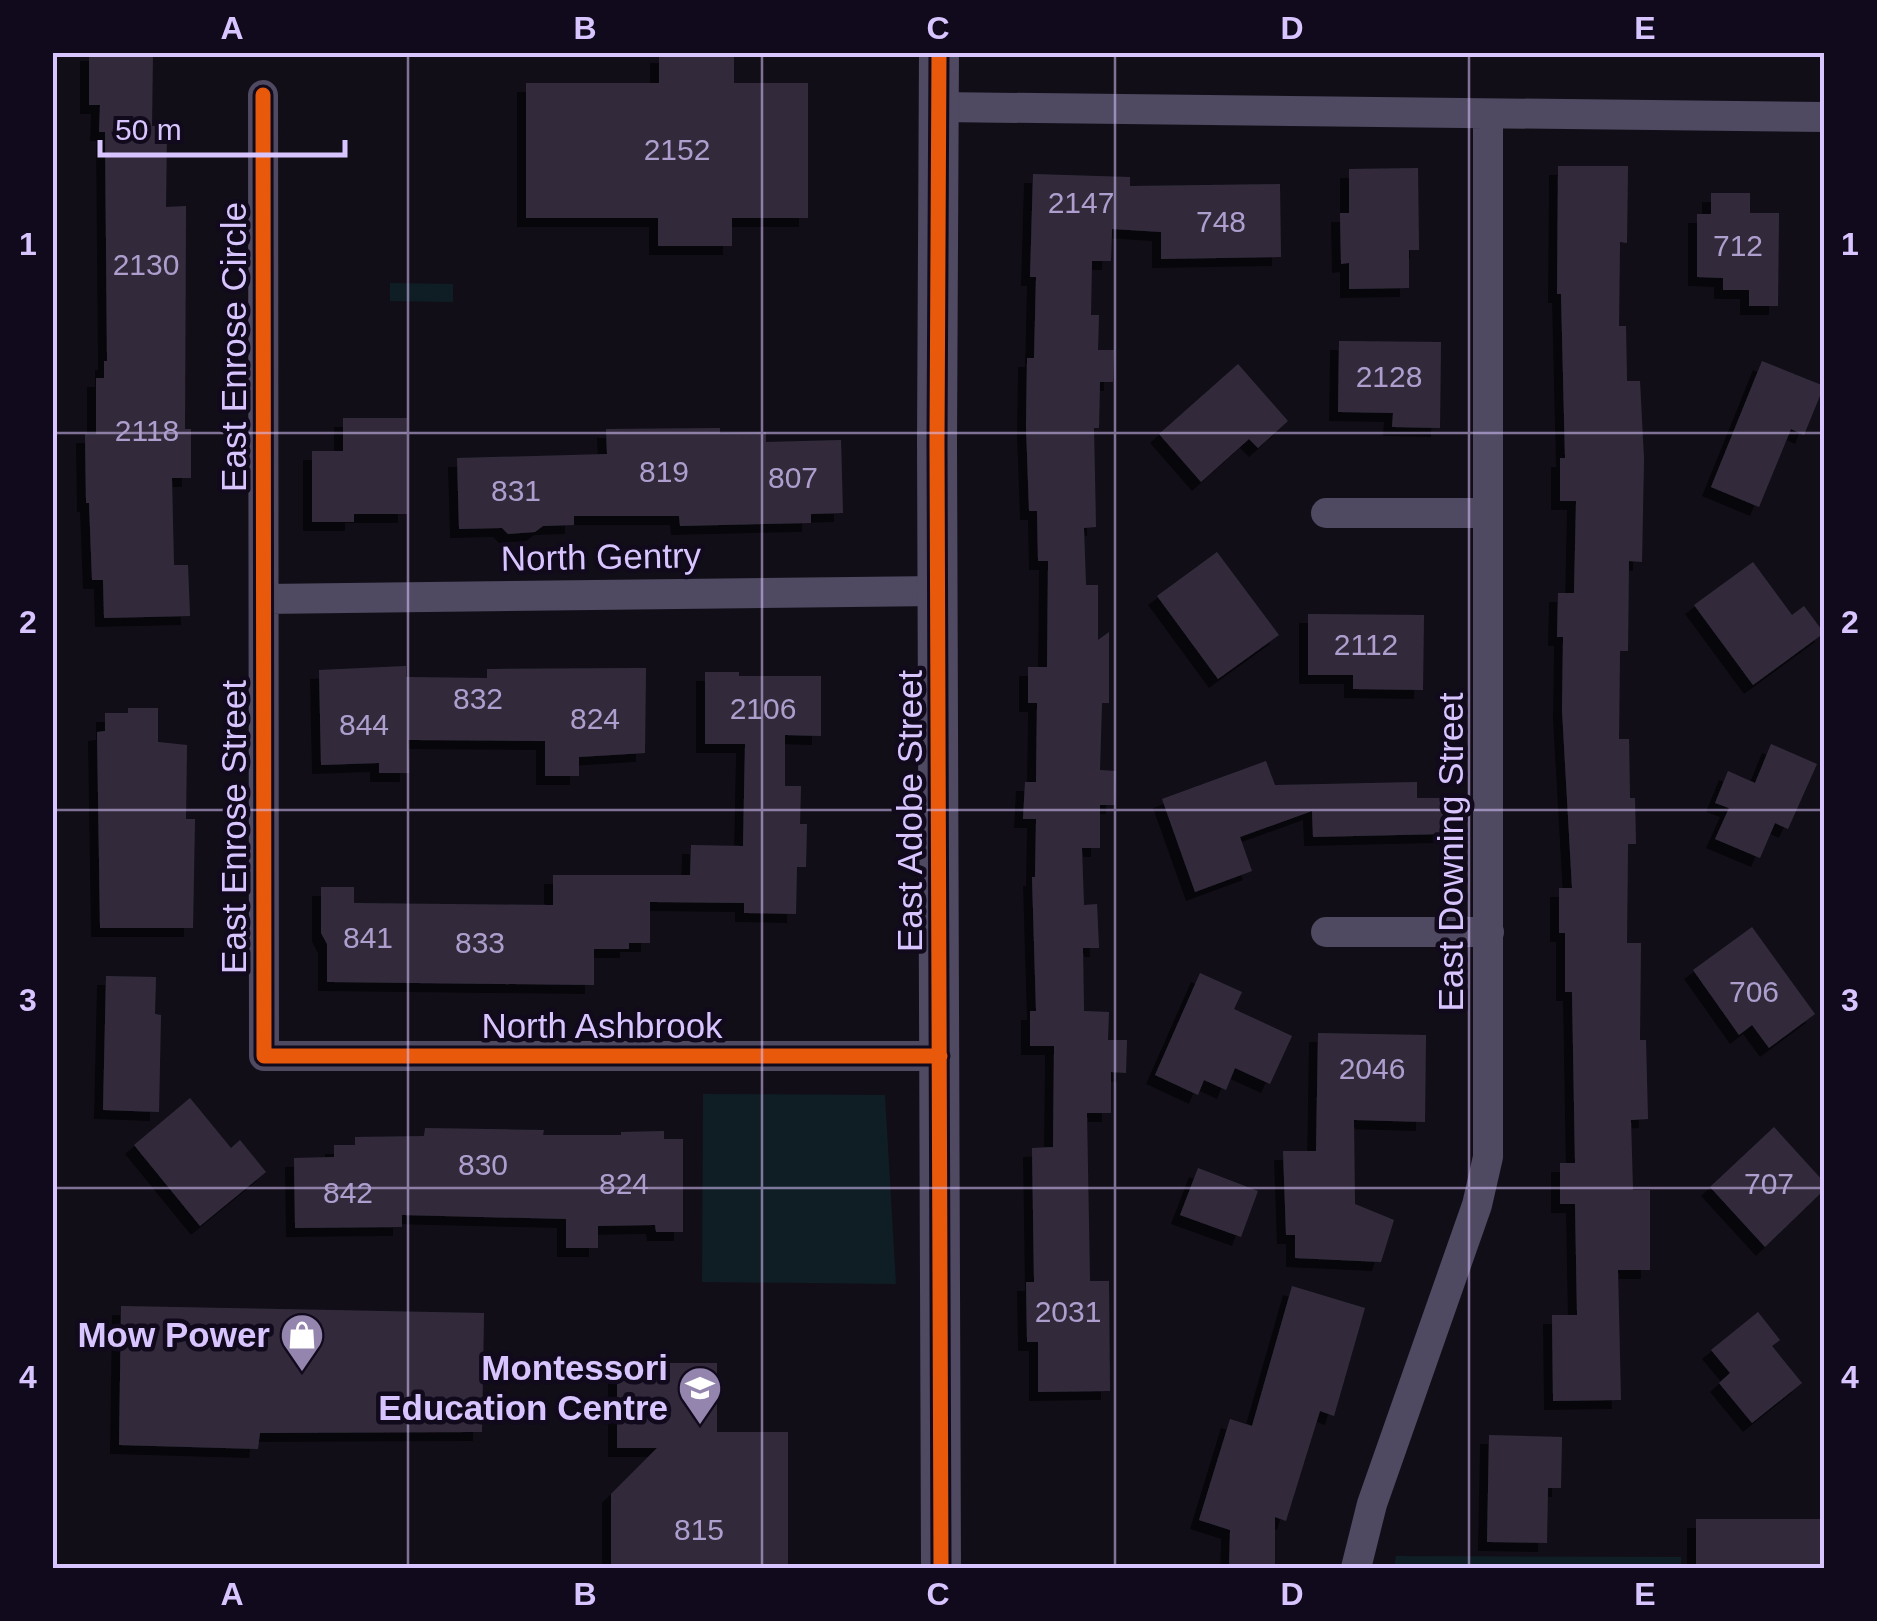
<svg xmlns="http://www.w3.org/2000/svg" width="1877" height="1621" font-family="Arial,sans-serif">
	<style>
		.green { fill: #0e1e24 }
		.building { fill: #312b3b; filter: url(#shadow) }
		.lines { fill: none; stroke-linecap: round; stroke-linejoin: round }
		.minor { stroke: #4f4961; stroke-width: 30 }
		.tertiary { stroke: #4f4961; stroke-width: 40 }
		.cycleway-casing { stroke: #110a1c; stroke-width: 21 }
		.cycleway { stroke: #e8590c; stroke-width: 15 }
		.grid { fill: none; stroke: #d8c5ff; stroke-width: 2.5; stroke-opacity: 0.55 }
		.labels { text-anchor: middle; stroke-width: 9; stroke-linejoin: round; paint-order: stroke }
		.number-label { font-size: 30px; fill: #ae9ece }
		.street-label { font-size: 35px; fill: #d8c5ff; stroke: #110a1c }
		.poi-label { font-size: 35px; font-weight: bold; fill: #d8c5ff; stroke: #110a1c; text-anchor: end }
		.neatline { fill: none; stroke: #d8c5ff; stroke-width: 4 }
		.grid-label { font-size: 32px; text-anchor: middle; font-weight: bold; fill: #d8c5ff }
	</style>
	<defs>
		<filter id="shadow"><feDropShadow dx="-9" dy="9" stdDeviation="0" flood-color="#0009"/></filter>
	</defs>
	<rect width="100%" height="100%" fill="#120e18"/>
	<path class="green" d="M390,283L453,284V302L390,301Z
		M703,1094L885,1095L896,1284L702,1282Z
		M1396,1556L1681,1557V1568H1394Z"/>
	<path class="building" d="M89,52H153L152,126H167L166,207L186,206L185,429H191V478H172L174,565H188L190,616L104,618L103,580H92L89,503H86L85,434H96V378H104V361H107L105,132H99L100,105H89Z
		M659,54H734V83H808V218H732V246H658V218H526V83H659Z
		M1558,166H1628L1627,243L1620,242L1619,326H1626L1627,381H1640L1644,459L1642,562L1629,561L1628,651H1620L1619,739H1629L1630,798H1635L1636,844H1628L1627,943H1641L1640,1040H1646L1648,1119L1631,1120L1633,1190H1650V1270H1618L1621,1400L1553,1401L1552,1315H1577L1575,1204H1560V1163H1575L1572,992H1565V933H1559V888H1572L1562,710L1563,637H1557L1558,593H1574L1576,501H1560V458H1565L1561,294H1557Z
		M1418,168L1419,250H1409V288L1349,289V263L1341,264L1340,213H1349V169Z
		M1033,174L1130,177V186L1280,184L1281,257L1161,259V232L1112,229L1111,261H1092L1091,315H1099L1098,350H1114L1113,382H1100L1099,428H1094L1096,527L1084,528L1086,585H1098V640L1109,632V703H1102L1100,770L1116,771L1115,805H1100V848H1082L1084,905L1097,904L1099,948H1083L1084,1011L1109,1012L1108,1040H1127L1126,1073L1111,1072V1113H1087L1090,1281H1109L1110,1391L1038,1392V1342H1027L1026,1282H1034L1032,1148L1053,1147L1054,1046H1030V1011H1036L1032,877H1035L1036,819H1023L1025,782H1036L1037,703H1028V667H1047L1048,561H1038L1037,511H1029L1026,426L1027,358H1034L1036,277H1030Z
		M1711,193H1750V213H1779L1778,306H1749V290H1723V278L1697,277V214H1711Z
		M1339,341L1441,342L1440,428L1392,427L1393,413L1338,412Z
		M1762,361L1824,386L1804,435L1791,429L1759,507L1711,487Z
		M1238,364L1288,421L1258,448L1249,439L1201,482L1159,434Z
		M343,418H407V514H354V522H312V451H343Z
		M720,428V433L766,432V442L841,440L843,513L811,514V523L680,526L679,516H574V525L543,526L535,532L508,534L502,528L459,529L457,458L607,454L606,429Z
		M1217,552L1279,635L1218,679L1157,596Z
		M1753,562L1792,615L1804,606L1824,633L1753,685L1694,605Z
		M1308,614L1424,615L1423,690L1353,689V675H1308Z
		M406,666V677L487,678V669L646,668L645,753L579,757V776H545V741L408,740L409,773H379V763L321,765L319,670Z
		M705,672H739V676H821V736L785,735V786H801L800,824H807L806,867H797L796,914L744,913V903L650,902V943H629V949H594V985L327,982V944L321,933V887H354V903L553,905V875H690L691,845L743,846L745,744H705Z
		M128,708H158V742L187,745L186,819H195L193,928H100L97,732L105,731V713H128Z
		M1771,744L1817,764L1788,829L1775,823L1760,858L1715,839L1729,808L1715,803L1728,771L1755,783Z
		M1266,761L1275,785L1417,782V798H1443L1444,834L1313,837L1312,811L1240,837L1252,871L1195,892L1162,799Z
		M1752,927L1815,1014L1769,1048L1752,1025L1739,1035L1693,970Z
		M1200,973L1242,992L1234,1009L1292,1036L1270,1084L1235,1068L1226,1090L1204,1080L1198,1095L1155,1075Z
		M106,976L156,977L155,1014L161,1015L159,1112L103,1110Z
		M1318,1033L1426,1035L1425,1122L1354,1120L1355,1204L1394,1220L1381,1262L1295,1258V1235H1286L1283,1151H1316Z
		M190,1098L231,1148L240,1140L266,1172L200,1226L134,1145Z
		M1774,1127L1824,1182V1190L1765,1247L1710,1187Z
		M425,1128L544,1130L543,1135H621V1132L664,1131V1139H683V1232H656L655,1225L598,1226V1248H566V1219L402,1215V1227L295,1228L294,1158L334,1157V1145H355V1137L424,1136Z
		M1198,1168L1258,1191L1241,1237L1180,1215Z
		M1292,1286L1365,1308L1334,1416L1320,1411L1286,1521L1275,1517V1568H1229L1230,1530L1199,1520L1230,1419L1252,1426Z
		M121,1306L484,1313L482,1432L260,1433L258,1449L119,1445Z
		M1758,1312L1780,1340L1772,1346L1802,1383L1752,1423L1719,1383L1730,1373L1711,1350Z
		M617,1363H717V1432H788V1568H611V1494L657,1448H617Z
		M1489,1435L1562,1437L1561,1488H1548L1547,1543L1487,1542Z
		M1696,1519H1824V1568H1696Z"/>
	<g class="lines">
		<path class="minor" d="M263,95L264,1056H940
			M939,107L1824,117
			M1326,513H1488
			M264,599L939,591
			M1326,932H1489
			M1356,1568L1372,1504L1477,1205L1488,1157V114"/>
		<path class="tertiary" d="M939,52L937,442L941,1568"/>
		<g class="cycleway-casing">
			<path id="cycleway" d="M939,52L937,442L941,1568
				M263,95L264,1056H940"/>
		</g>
		<use href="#cycleway" class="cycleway"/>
	</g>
	<path class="grid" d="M408,52V1568M762,52V1568M1115,52V1568M1469,52V1568M52,433H1824M52,810H1824M52,1188H1824"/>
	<defs>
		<g id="shop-pin" transform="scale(2.25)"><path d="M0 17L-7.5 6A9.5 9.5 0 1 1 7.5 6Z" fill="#9385ae" stroke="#110a1c"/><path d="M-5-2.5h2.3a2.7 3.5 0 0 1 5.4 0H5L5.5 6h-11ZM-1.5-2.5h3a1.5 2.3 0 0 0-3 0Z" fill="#fff"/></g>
		<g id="school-pin" transform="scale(2.25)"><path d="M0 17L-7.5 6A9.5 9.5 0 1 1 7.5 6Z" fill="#9385ae" stroke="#110a1c"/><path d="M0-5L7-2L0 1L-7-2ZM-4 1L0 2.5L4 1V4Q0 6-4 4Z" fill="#fff"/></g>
	</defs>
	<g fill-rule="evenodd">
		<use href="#shop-pin" x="302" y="1335"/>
		<use href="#school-pin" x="700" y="1388"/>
	</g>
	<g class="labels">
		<g class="number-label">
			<text x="677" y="160">2152</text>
			<text x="1081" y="213">2147</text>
			<text x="1221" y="232">748</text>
			<text x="1738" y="256">712</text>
			<text x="146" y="275">2130</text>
			<text x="1389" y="387">2128</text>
			<text x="147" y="441">2118</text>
			<text x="664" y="482">819</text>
			<text x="793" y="488">807</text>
			<text x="516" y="501">831</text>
			<text x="1366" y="655">2112</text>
			<text x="478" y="709">832</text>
			<text x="763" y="719">2106</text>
			<text x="595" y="729">824</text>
			<text x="364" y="735">844</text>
			<text x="368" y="948">841</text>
			<text x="480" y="953">833</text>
			<text x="1754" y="1002">706</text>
			<text x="1372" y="1079">2046</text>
			<text x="483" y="1175">830</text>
			<text x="624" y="1194">824</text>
			<text x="1769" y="1194">707</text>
			<text x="348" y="1203">842</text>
			<text x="1068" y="1322">2031</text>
			<text x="699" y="1540">815</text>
		</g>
		<g class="street-label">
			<text transform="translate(234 347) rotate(-90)" y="12">East Enrose Circle</text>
			<text transform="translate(601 557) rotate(-1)" y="12">North Gentry</text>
			<text transform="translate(910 811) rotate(-90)" y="12">East Adobe Street</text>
			<text transform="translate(234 827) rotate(-90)" y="12">East Enrose Street</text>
			<text transform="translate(1451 852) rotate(-90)" y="12">East Downing Street</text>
			<text x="602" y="1038">North Ashbrook</text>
		</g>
		<g class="poi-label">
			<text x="270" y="1347">Mow Power</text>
			<text x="668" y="1380">Montessori<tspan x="668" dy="40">Education Centre</tspan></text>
		</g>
	</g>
	<rect width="1877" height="1621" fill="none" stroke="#110a1c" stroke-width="110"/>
	<path d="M100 140v15h245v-15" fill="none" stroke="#d8c5ff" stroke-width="5"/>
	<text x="115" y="140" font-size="30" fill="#d8c5ff" stroke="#110a1c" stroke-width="8" paint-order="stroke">50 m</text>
	<rect x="55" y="55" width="1767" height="1511" class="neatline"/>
	<g class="grid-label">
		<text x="232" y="39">A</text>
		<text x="585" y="39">B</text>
		<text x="938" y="39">C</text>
		<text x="1292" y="39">D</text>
		<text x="1645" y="39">E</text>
		<text x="28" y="255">1</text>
		<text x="1850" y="255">1</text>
		<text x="28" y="633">2</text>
		<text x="1850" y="633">2</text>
		<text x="28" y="1011">3</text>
		<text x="1850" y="1011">3</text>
		<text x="28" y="1388">4</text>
		<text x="1850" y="1388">4</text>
		<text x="232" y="1605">A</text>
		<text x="585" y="1605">B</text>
		<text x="938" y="1605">C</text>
		<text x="1292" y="1605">D</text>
		<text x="1645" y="1605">E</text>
	</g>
</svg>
